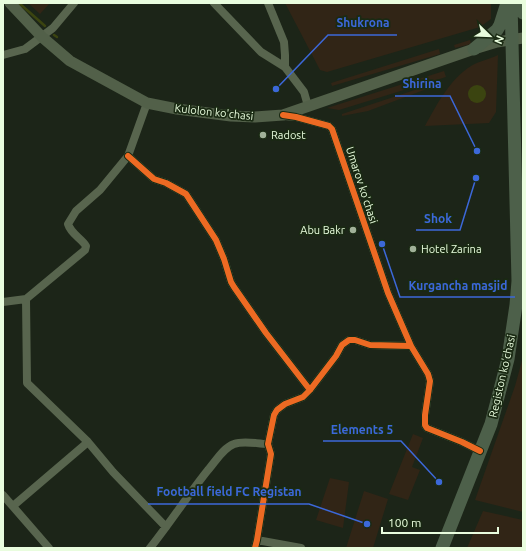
<svg xmlns="http://www.w3.org/2000/svg" width="526" height="551" font-family="Ubuntu,sans-serif">
	<style>
		.green { fill: #312516 }
		.water { fill: #3b4410 }
		.lines { fill: none; stroke-linecap: round; stroke-linejoin: round }
		.stream { stroke: #3b4410; stroke-width: 2.5 }
		.street { stroke: #58654e; stroke-width: 8 }
		.secondary { stroke: #526049; stroke-width: 11 }
		.primary { stroke: #4d604a; stroke-width: 13 }
		.cycleway-casing { stroke: #1a2a13; stroke-width: 8 }
		.cycleway { stroke: #ed6a23; stroke-width: 6 }
		.poi-dot { fill: #a1b199; stroke: #1a2a13; stroke-width: 1.5 }
		.labels { text-anchor: middle; stroke-width: 3.5; stroke-linejoin: round; paint-order: stroke }
		.street-label { font-size: 11px; fill: #e9fdde; stroke: #1a2a13 }
		.poi-label { font-size: 11px; fill: #e9fdde; stroke: #1a2a13; text-anchor: start }
		.leader { fill: none; stroke: #3c68d9; stroke-width: 1.5 }
		.callout-dot { fill: #3c68d9; stroke: #1a2a13; stroke-width: 1.5 }
		.callout-label { font-size: 12px; text-anchor: middle; font-weight: bold; fill: #3c68d9; stroke: #1a2a13; stroke-width: 3.5; stroke-linejoin: round; paint-order: stroke }
	</style>
	<rect width="100%" height="100%" fill="#1c2518"/>
	<path class="green" d="M28,3H50L40,14Z
		M285,3H491V19L480,27L327,72L320,70Z
		M470,40L471,44L455,48L454,45Z
		M439,49L440,54L332,86L331,83Z
		M498,55L496,112L489,123L425,126C437,104 450,79 471,66C479,61 490,59 498,55Z
		M444,71L446,77L339,110L327,108Z
		M436,83L432,87L368,111L342,116V114Z
		M523,357V512L475,500L515,386Z
		M413,434L423,438L412,467L420,470L408,500L389,494Z
		M330,478L349,482L343,528L316,520Z
		M364,491L388,499L373,548H346Z
		M483,511L523,520V548H467Z"/>
	<path class="water" d="M468 94a9 9 0 1 1 18 0a9 9 0 1 1-18 0Z"/>
	<g class="lines">
		<path class="stream" d="M19,3L45,26
			M54,35L57,37"/>
		<path class="street" d="M214,3L261,52L285,67L304,92L308,106
			M268,3L284,42L285,55V67
			M3,55L25,49L53,28L74,3
			M284,116L296,117L329,126L332,129L388,293L411,346L428,374L430,381L425,415V425L427,428L462,442L480,451
			M128,156L154,179L166,183L186,194L216,240L224,259L231,282L234,287L266,333L310,390
			M26,299L27,383L88,442L113,472L166,527
			M3,302L26,299L85,250L86,246C81,238 71,234 68,224L76,211L100,190L128,156L147,103
			M3,495L49,548
			M13,506L88,442
			M257,540L301,548
			M150,548C170,523 188,495 208,470C216,461 223,448 234,444C244,440 257,444 268,444
			M255,548L257,540L271,454L268,444L274,415L277,410L285,404L303,397L310,390L336,356L342,345L349,340H355L370,345L411,346"/>
		<path class="secondary" d="M10,3L42,37L70,61L147,103L177,109L231,116L255,117L283,115L474,49L497,42L523,38"/>
		<path class="primary" d="M517,3L523,13
			M474,49L497,30L500,25L507,3
			M442,548L491,424L508,359L516,305L518,281L511,3"/>
		<g class="cycleway-casing">
			<path id="cycleway" d="M283,115L296,117L329,126L332,129L388,293L411,346L428,374L430,381L425,415V425L427,428L462,442L480,451
				M128,156L154,179L166,183L186,194L216,240L224,259L231,282L234,287L266,333L310,390
				M255,548L257,540L271,454L268,444L274,415L277,410L285,404L303,397L310,390L336,356L342,345L349,340H355L370,345L411,346"/>
		</g>
		<use href="#cycleway" class="cycleway"/>
	</g>
	<g class="poi-dot">
		<circle cx="263" cy="135" r="4"/>
		<circle cx="353" cy="230" r="4"/>
		<circle cx="413" cy="249" r="4"/>
	</g>
	<g class="labels">
		<g class="street-label">
			<text transform="translate(214 112) rotate(6)" y="4">Kulolon ko'chasi</text>
			<text transform="translate(362 185) rotate(72)" y="4">Umarov ko'chasi</text>
			<text transform="translate(502 376) rotate(-77)" y="4">Registon ko'chasi</text>
		</g>
		<g class="poi-label">
			<text x="271" y="139">Radost</text>
			<text x="345" y="234" text-anchor="end">Abu Bakr</text>
			<text x="421" y="253">Hotel Zarina</text>
		</g>
	</g>
	<path class="leader" d="M276 89L328 35H397M477 151L450 96H395M476 178L460 230H416M382 244L400 297H515M439 482L401 441H323M367 524L309 504H148"/>
	<g class="callout-dot">
		<circle cx="276" cy="89" r="4"/>
		<circle cx="477" cy="151" r="4"/>
		<circle cx="476" cy="178" r="4"/>
		<circle cx="382" cy="244" r="4"/>
		<circle cx="439" cy="482" r="4"/>
		<circle cx="367" cy="524" r="4"/>
	</g>
	<g class="callout-label">
		<text x="363" y="27">Shukrona</text>
		<text x="422" y="88">Shirina</text>
		<text x="438" y="223">Shok</text>
		<text x="458" y="290">Kurgancha masjid</text>
		<text x="362" y="434">Elements 5</text>
		<text x="229" y="496">Football field FC Registan</text>
	</g>
	<rect width="526" height="551" fill="none" stroke="#e9fdde" stroke-width="8"/>
	<g transform="translate(490 36) rotate(113)" stroke="#1a2a13" stroke-width="3" paint-order="stroke">
	<path d="M0-3L7 15L0 10L-7 15Z" fill="#e9fdde"/>
	<text y="-6" font-size="11" font-weight="bold" text-anchor="middle" fill="#e9fdde">N</text>
	</g>
	<path d="M382 527v6h116v-6" fill="none" stroke="#e9fdde" stroke-width="2"/>
	<text x="388" y="527" font-size="12" fill="#e9fdde" stroke="#1a2a13" stroke-width="3" paint-order="stroke">100 m</text>
</svg>
